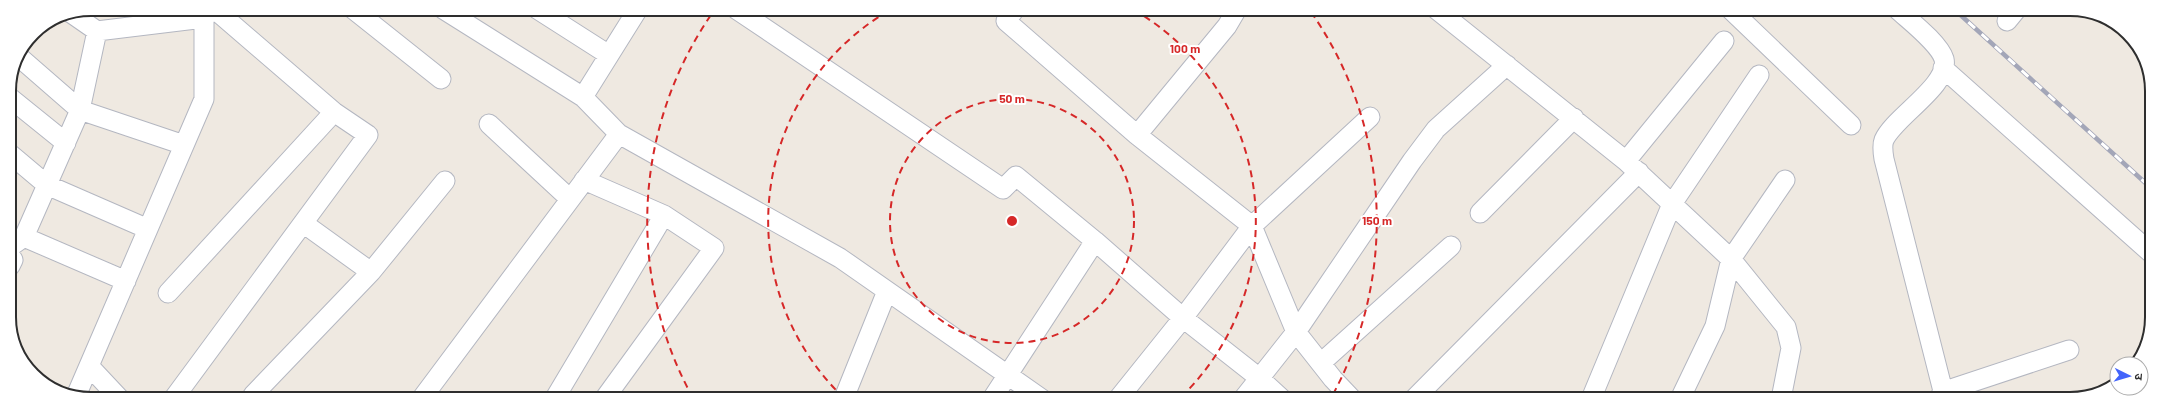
<svg xmlns="http://www.w3.org/2000/svg" width="2161" height="408" font-family="Barlow,'Noto Sans Devanagari',sans-serif">
	<style>
		.lines { fill: none; stroke-linecap: round; stroke-linejoin: round }
		.street-casing { stroke: #b4b7c1; stroke-width: 21 }
		.street { stroke: #fff; stroke-width: 19 }
		.rail-casing { stroke: #a3a6b8; stroke-width: 4.5 }
		.rail { stroke: #fff; stroke-width: 3; stroke-dasharray: 9; stroke-linecap: butt }
		.ring { fill: none; stroke: #d62828; stroke-width: 2; stroke-dasharray: 7 5 }
		.rim { fill: none; stroke: #2e2e2e; stroke-width: 2 }
		.centre { fill: #d62828; stroke: #fff; stroke-width: 2 }
		.ring-label { font-size: 12px; text-anchor: middle; font-weight: bold; fill: #d62828; stroke: #fff; stroke-width: 4; stroke-linejoin: round; paint-order: stroke }
	</style>
	<rect width="100%" height="100%" fill="#efe9e1"/>
	<g class="lines">
		<g class="street-casing">
			<path id="street" d="M353,9L441,79
				M443,9L583,97L619,134L840,258L1042,399
				M537,9L609,55
				M736,9L1003,189L1016,176L1095,241L1183,318L1258,377L1282,399
				M1015,9L1006,21L1137,135L1252,226L1296,332L1333,379L1352,399
				M1436,9L1626,161L1731,259L1786,327L1791,348L1781,399
				M1731,10L1851,125
				M1898,10C1910,21 1939,43 1944,59C1950,85 1894,117 1884,140C1882,145 1883,153 1884,159L1945,399
				M71,13L97,31L204,18
				M2007,21L2016,10
				M18,56L80,110L184,145
				M1943,68L2151,253
				M9,97L66,143
				M583,97L638,9
				M489,124L570,199
				M1137,135L1227,26L1237,9
				M9,153L47,185L148,229
				M1626,161L1724,41
				M584,180L664,215L714,248L605,398
				M1480,213L1574,118
				M24,237L126,281
				M10,247L24,237L80,110L97,31
				M10,255L13,260L10,266
				M371,272L445,181
				M168,293L334,112
				M1322,362L1451,246
				M89,366L119,398
				M1942,392L2069,350
				M76,396L204,99V10L219,13L220,9
				M174,398L368,135L334,112L219,13
				M256,398L253,395L371,272L303,223
				M422,398L619,134
				M555,398L664,215
				M844,398L887,291
				M992,399L1095,241
				M1118,399L1183,318L1252,226L1370,117
				M1243,399L1296,332L1412,161L1436,129L1507,65
				M1414,399L1639,172
				M1591,399L1672,204L1759,75
				M1680,399L1715,326L1731,259L1785,180"/>
		</g>
		<use href="#street" class="street"/>
		<g class="rail-casing">
			<path id="rail" d="M1955,10L2151,188"/>
		</g>
		<use href="#rail" class="rail"/>
	</g>
	<g class="ring">
		<circle cx="1012" cy="221" r="122"/>
		<path d="M844 398A244 244 0 0 1 890 10M1134 10A244 244 0 0 1 1180 398"/>
		<path d="M693 398A365 365 0 0 1 713 12M1311 12A365 365 0 0 1 1331 398"/>
	</g>
	<path d="M0 0H2161V408H0ZM91 16H2070A75 75 0 0 1 2145 91V317A75 75 0 0 1 2070 392H91A75 75 0 0 1 16 317V91A75 75 0 0 1 91 16Z" fill="#fff" fill-rule="evenodd"/>
	<path class="rim" d="M91 16H2070A75 75 0 0 1 2145 91V317A75 75 0 0 1 2070 392H91A75 75 0 0 1 16 317V91A75 75 0 0 1 91 16Z"/>
	<circle cx="1012" cy="221" r="6" class="centre"/>
	<g class="ring-label">
		<text x="1185" y="53">100 m</text>
		<text x="1012" y="103">50 m</text>
		<text x="1377" y="225">150 m</text>
	</g>
	<g transform="translate(2129 376) rotate(95)"><circle r="19" fill="#ffffff" stroke="#ababab"/>
	<path d="M0-3L7 15L0 10L-7 15Z" fill="#4264fb"/>
	<text y="-6" font-size="11" font-weight="bold" text-anchor="middle" fill="#2e2e2e">उ</text>
	</g>
</svg>
